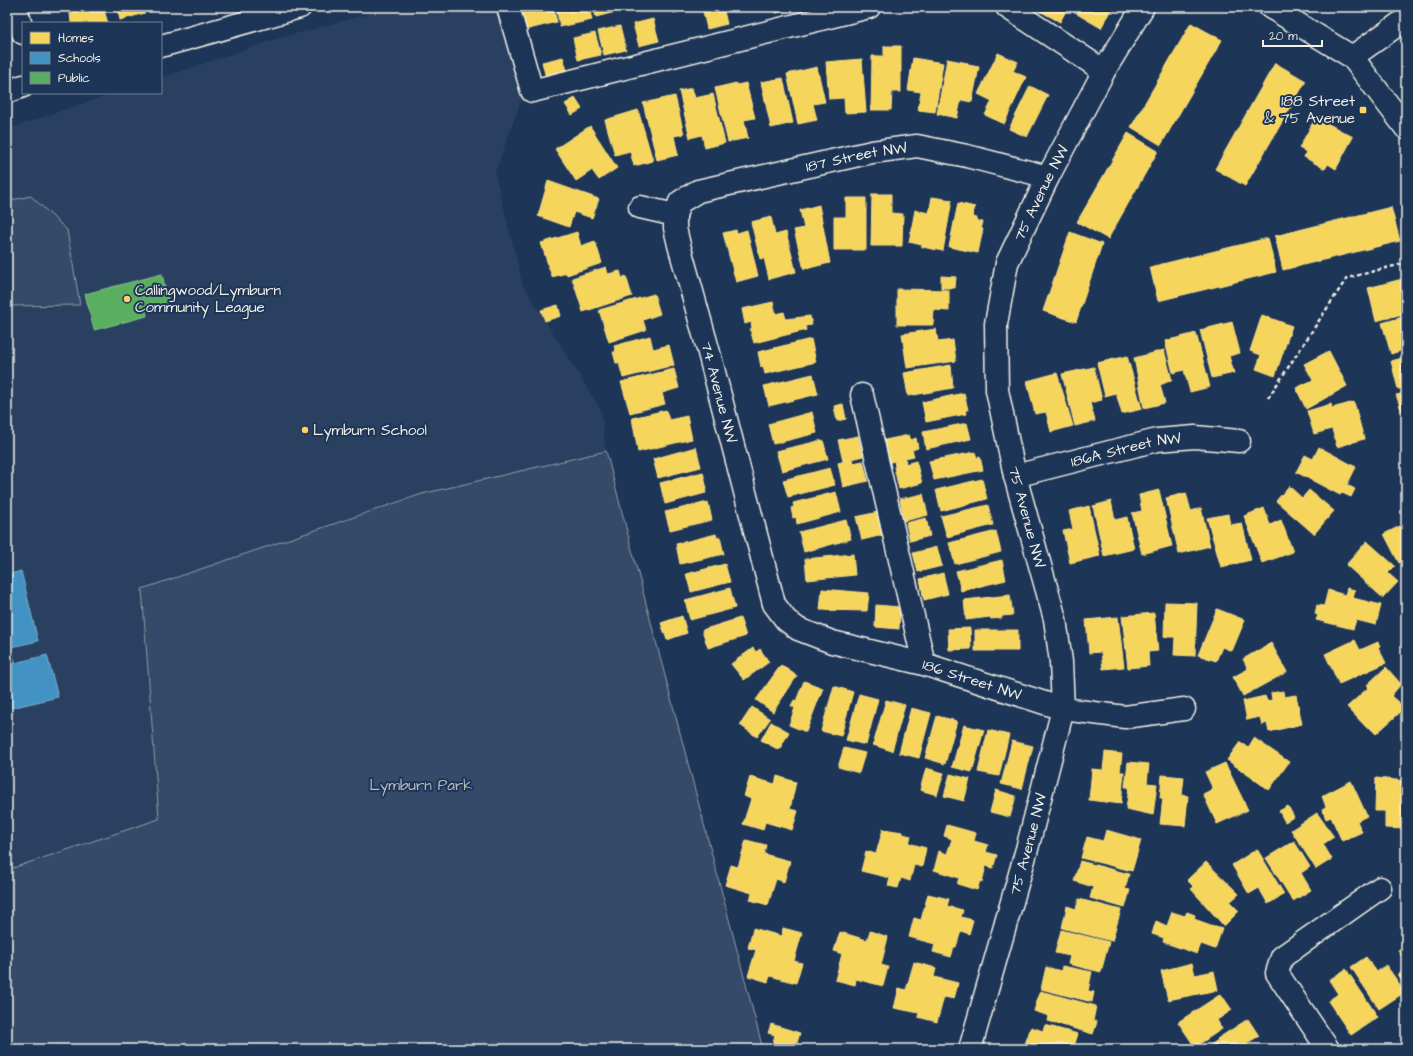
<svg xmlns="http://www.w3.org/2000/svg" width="1413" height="1056" font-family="'Architects Daughter',sans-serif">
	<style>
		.built { fill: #2a4060 }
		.green { fill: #354a67; stroke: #949ea8 }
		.homes { fill: #f6d55c; stroke: #f5dd86 }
		.schools { fill: #4393c3; stroke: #78afce }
		.public { fill: #5aae61; stroke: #88c28a }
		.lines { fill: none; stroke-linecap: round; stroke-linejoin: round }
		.minor-casing { stroke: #f4f1e8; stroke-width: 25 }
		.path { stroke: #f4f1e8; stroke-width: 2.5; stroke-dasharray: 4 3; stroke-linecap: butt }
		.minor { stroke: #1d3557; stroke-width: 22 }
		.poi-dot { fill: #ffd166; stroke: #1d3557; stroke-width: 1.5 }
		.labels { text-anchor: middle; stroke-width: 4; stroke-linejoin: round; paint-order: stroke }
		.poi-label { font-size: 15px; fill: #f4f1e8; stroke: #1d3557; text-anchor: start }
		.street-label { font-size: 15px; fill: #f4f1e8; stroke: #1d3557 }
		.park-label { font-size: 15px; fill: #bbbfc1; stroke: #1d3557 }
	</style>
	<rect width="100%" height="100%" fill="#1d3557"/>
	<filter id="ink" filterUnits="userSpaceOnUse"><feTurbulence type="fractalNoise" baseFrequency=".025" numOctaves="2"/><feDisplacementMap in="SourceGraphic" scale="8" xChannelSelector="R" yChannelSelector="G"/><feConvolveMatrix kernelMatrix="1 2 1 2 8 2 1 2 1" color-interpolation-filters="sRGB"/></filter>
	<g filter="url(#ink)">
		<path class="built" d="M393,7H498L522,98L495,173L523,285L601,410L606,451L422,494L142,589L159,819L7,870V129L115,93H161V78L273,40Z"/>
		<path class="green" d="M31,196L67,230L80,305L7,306V201Z
			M606,451L763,1049H7V870L159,819L142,589L422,494Z"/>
		<path class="homes" d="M90,7H103L108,23H71L70,13Z
			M117,7H143L145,13L120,20Z
			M519,7H553L557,22L525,30Z
			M556,7H589L592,20L560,27Z
			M593,7H626L627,9L596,17Z
			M672,7H698L674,13Z
			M702,7H723L727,24L707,29Z
			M775,7H798L776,13Z
			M1039,7H1068L1060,22L1038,10Z
			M1081,7H1115L1113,11L1111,10L1101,28L1077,14Z
			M653,19L659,41L639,46L633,24Z
			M1191,23L1222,40L1161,145L1131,127Z
			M620,26L626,50L604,55L598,31Z
			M595,33L601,55L578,60L573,38Z
			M884,46H901V92H892L891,110H871L872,56H884Z
			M998,53L1018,62L1013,71L1026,77L1004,124L985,115L992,101L978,94Z
			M563,57L569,77L547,82L542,62Z
			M913,58L943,63L935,112L918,110L921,92L908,90Z
			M862,59L866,112L845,113L844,98L829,99L826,62Z
			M947,59L968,63V65L979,67L972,102L961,100L957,118L937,114Z
			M1275,63L1306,81L1245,186L1215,169Z
			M817,67L825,102L813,104L817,120L798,124L787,74Z
			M783,78L793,123L771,128L761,82Z
			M736,83L737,85L746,83L755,118L744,120L748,138L728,142L715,88Z
			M1030,86L1048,95L1027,137L1009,129Z
			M692,88L695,98L713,94L725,143L705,148L702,135L690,138L679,91Z
			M675,96L684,134L674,136L678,155L657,160L643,103Z
			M575,98L582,109L572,115L565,104Z
			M638,110L653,161L634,166L630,151L615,155L605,120Z
			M1317,115L1326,120L1325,122L1353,137L1336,169L1328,164L1325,169L1304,157L1306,152L1299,148Z
			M590,126L617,168L599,180L591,169V171L576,181L555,149Z
			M1128,133L1158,151L1108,239L1077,222Z
			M548,181L599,199L592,218L574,212L569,227L538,216Z
			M872,194H891V213L903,214L902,246H871Z
			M932,197L952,200L943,251L922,247V245L909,242L915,210L929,213Z
			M846,198H866V250H834V217H846Z
			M958,203L975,207L972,217L977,218V221L983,222L981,229H983L978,253L949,247Z
			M819,205L830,263L804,269L794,230L804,228L800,210Z
			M1391,207L1400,241L1283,270L1275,236Z
			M771,217L775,235L786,232L796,272L769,279L764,258L760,259L751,222Z
			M736,230L737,233L747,230L758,276L736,282L723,233Z
			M577,232L581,246L595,241L602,263L567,275V273L552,277L541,243Z
			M1070,232L1102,244L1076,322L1043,311Z
			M1268,238L1276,272L1158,301L1150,267Z
			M606,267L608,274L620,271L622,278L626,276L632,296L583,312L572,278Z
			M941,276L956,277L955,288H941Z
			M1406,278V300L1404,301L1406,313L1376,321L1368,288Z
			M897,289L949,290V311L934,310L933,325H897Z
			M654,294L660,314L643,320L646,330L609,342L599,310Z
			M773,302L776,314L784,312L786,319L810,316L812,325L805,326L806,330L754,343L750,329L752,328L751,322L745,324L742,309Z
			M558,305L561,316L545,321L541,310Z
			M1262,315L1292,326L1275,376L1256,369L1261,355L1250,351Z
			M1406,316V349L1391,354L1382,323Z
			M1232,322L1240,353L1229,356L1234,373L1212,378L1200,330Z
			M936,329L938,342L953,340L956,361L907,368L902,334Z
			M1196,333L1210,387L1190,392L1184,370L1173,373L1165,341Z
			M650,336L653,349L669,345L674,365L623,378L619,363H616L613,352H616L614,346Z
			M811,339L816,362L765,374L763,366L761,367L758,352Z
			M1164,350L1172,380L1160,385L1165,403L1144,408L1134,358Z
			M1329,351L1347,386L1306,409L1296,388L1313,380L1304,364Z
			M1127,356L1142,409L1122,414L1116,393L1105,396L1097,363Z
			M1406,357V388L1398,389L1391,361Z
			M951,365L953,388L908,396L904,373Z
			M1094,367L1102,400L1090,403L1095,421L1075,426L1062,374Z
			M674,369L679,388L662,393L665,404L630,413L621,382Z
			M1057,373L1073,426L1051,432L1046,412L1035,414L1027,381Z
			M813,374L818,394L769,406L764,386Z
			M964,393L968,410H965L966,414L926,422L922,402Z
			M1406,393V423L1396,395Z
			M1354,402L1364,439L1337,447L1332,429L1314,434L1307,411L1331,404L1332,408Z
			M843,404L846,419L837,421L834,406Z
			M666,410L669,420L687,416L692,439L638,452L632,418Z
			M812,412L817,433L773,444L768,424Z
			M967,423L971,439L926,449L923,432Z
			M909,435L911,440L916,438L918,448L912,450L914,456L905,458L906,464L895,466L894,461L890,462L885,440Z
			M858,436L863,456L843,461L838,440Z
			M823,440L828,459L782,471L776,451Z
			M696,447L701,467L658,478L653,459Z
			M1319,447L1356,467L1347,485L1355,489L1351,497L1342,493L1340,495L1296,472L1305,455L1313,459Z
			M975,452L977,458L980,457L983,470L934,480L929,461Z
			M852,459L853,463L863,461L868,481L843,487L838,463Z
			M916,461L922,483L899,489L894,467Z
			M830,468L835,485L788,497L783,480Z
			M703,472L707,489H705L706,493L665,504L660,483Z
			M982,479L987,499L941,511L936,490Z
			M1289,486L1302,498L1309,490L1334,511L1314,534L1276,501Z
			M1159,490L1172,546L1142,554L1132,513L1142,511L1139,495Z
			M836,492L841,512L797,524L796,517L793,518L791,508L794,507L793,503Z
			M1186,493L1191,511L1201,508L1210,546L1179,554L1166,498Z
			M923,494L928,515L904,521L900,499Z
			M1111,501L1115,520L1127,517L1134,549L1104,556L1093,506Z
			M708,502L712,520L670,530L665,512Z
			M988,505L993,525L947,537L941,516Z
			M1089,506L1100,556L1070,563L1063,531L1073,529L1069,511Z
			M1264,508L1270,525L1281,520L1293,552L1262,563L1244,516Z
			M878,512L883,535L862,540L856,517Z
			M1228,514L1230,525L1242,523L1251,560L1221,567L1207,518Z
			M926,518L930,536L910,541L906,523Z
			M846,520L851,539L804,552L799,532Z
			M1406,523V559L1399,563L1384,534Z
			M996,531L1001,552L955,564L949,543Z
			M716,534L717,538L720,537L724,554L680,564L676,544Z
			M1367,541L1395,566L1388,573L1398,582L1383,598L1346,565Z
			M937,547L942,566L918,572L913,553Z
			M853,554L855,575L807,580L805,559Z
			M1002,560L1006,580L961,591L956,571Z
			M725,564L730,582L691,592L686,574Z
			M943,573L948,594L924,600L920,579Z
			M730,588L735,608L690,620L685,600Z
			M1347,588L1355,590L1353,598L1381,605L1376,625L1356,620L1353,629L1316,620L1318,615L1315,614L1317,605L1324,606L1328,590L1345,595Z
			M822,589L869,593L867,611L820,610Z
			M1010,595L1013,615L1002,616V618L991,619L990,617L966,620L964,600Z
			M1165,602L1197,603L1195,656L1174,655L1175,637H1164Z
			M876,605L900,607L899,629L875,627Z
			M1217,609L1245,620L1232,651L1222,647L1216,661L1198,655Z
			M1154,613L1158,651L1148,652L1149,666L1128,668L1122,616Z
			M682,616L687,633L667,640L661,623Z
			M1118,617L1124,667L1103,669L1101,652L1089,653L1086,620Z
			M740,618L746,636L708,648L702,630Z
			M970,628L971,649L949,650L948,629Z
			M975,630H1018V651H975Z
			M1355,640L1360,650L1378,642L1380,646L1378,647L1386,663L1339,684L1325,654Z
			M1271,643L1287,672L1243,696L1233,677L1248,669L1243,659Z
			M753,648L756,652L760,649L769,662L744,680L731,664Z
			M781,665L797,676L773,712L756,700Z
			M1386,667L1401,684L1391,696L1405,708L1376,734L1368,726L1367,728L1347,707L1369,687L1367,685Z
			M804,681L823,688L806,732L789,725L795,708L791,706L794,700L796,701Z
			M834,686L853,692L841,736L821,731Z
			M1283,691L1284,697L1296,695L1302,724L1269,732L1267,723L1262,725L1260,717L1247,720L1243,701L1265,696L1267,701L1272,700L1271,693Z
			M859,694L878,699L866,745L846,740Z
			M886,700L905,705L892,751L873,745Z
			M752,707L770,719L757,737L740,725Z
			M911,708L931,713L919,758L899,753Z
			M937,716L957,721L945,764L925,758Z
			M771,722L789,732L779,750L761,740Z
			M964,725L984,730L972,772L952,767Z
			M988,730L1009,735L999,776L978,772Z
			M1254,738L1289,762L1269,790L1227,760L1240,742L1248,748Z
			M1012,741L1033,746L1022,789L1001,784Z
			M844,748L865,753L859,773L838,767Z
			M1105,752L1122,754L1120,772H1124L1121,804L1089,800L1092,769L1103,770Z
			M1128,762L1149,764L1147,783L1157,784L1153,815L1126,809L1129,787H1125Z
			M1225,763L1248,810L1217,824L1203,794L1213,789L1205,772Z
			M926,768L944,773L937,795L920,790Z
			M950,774L970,779L964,801L944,796Z
			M1162,775L1184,777L1182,795L1188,796L1185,826L1160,824L1163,798H1160Z
			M777,776L796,782L790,809L798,811L792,830L765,822L763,830L743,824L751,799L744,796L750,777L775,784Z
			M1376,778L1406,781L1404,829L1385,828V811H1375Z
			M1351,781L1367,816L1357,821L1362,832L1342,841L1331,817L1326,819L1322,809L1326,807L1322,796Z
			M996,790L1016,796L1010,817L990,812Z
			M1288,806L1294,817L1285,822L1279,811Z
			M1317,813L1334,837L1323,844L1332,859L1316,869L1291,830Z
			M947,825L976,833L974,841L988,845L986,852L997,855L993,868L986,866L982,882L980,881L977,890L957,884L959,878L934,870L939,851L947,854L952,839L944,836Z
			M883,829L903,832V834L911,836L909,843L926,848L922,867L914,865L910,881L901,878L898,888L888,886L890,878L861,871L866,851L876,854Z
			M1106,830L1141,840L1132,871L1081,858L1087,837L1103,841Z
			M746,840L766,845L764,854L790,861L784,882L776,879L768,905L750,900L752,893L725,885L731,865L738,867Z
			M1294,841L1310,867L1301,873L1311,890L1293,901L1266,858Z
			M1257,849L1284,894L1268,904L1259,888L1249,894L1232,865Z
			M1080,861L1129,874L1125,889L1130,890L1125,908L1090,898L1093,887L1074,881Z
			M1206,862L1239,894L1230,902L1239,911L1224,926L1191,889L1193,886L1187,880Z
			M928,894L949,899L947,906L963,910L961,917L973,920L969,934L961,931L956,947H954L951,957L933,952L935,944L909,937L914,918L921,920Z
			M1079,899L1121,910L1112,941L1062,928L1067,906L1076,909Z
			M1172,912L1185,916L1187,912L1195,915L1194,919L1222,929L1215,949L1201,944L1197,954L1163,942L1164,938L1152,934L1156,921L1167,926Z
			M753,928L781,936L783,928L802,933L794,961L802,963L796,983L770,976L768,982L748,976L756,950L748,948Z
			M1061,930L1109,942L1101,972L1068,964L1070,956L1055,953Z
			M870,931L888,937L881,965L888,967L883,986L856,979L855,985L835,980L842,954L834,951L840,932L867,940Z
			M1406,946V962L1398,951Z
			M1366,957L1377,972L1386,965L1405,992L1379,1009L1351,967Z
			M914,962L936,968L934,977L958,983L954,999L944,997L937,1022L918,1017L919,1013L894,1008L899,988L906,990Z
			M1192,963L1195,975L1214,971L1218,990L1168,1000L1161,971Z
			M1406,964V987L1398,974L1405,969L1403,966Z
			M1062,966L1092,972L1088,991L1094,992L1092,1002L1041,989L1046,967L1061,971Z
			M1346,969L1378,1017L1351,1035L1328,1001L1338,994L1329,980Z
			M1040,991L1096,1006L1093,1021L1097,1022L1093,1034L1048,1021L1049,1016L1034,1011Z
			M1221,994L1232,1010L1217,1020L1222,1029L1195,1047L1178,1022Z
			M1248,1019L1259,1036L1247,1043L1249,1047L1247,1049H1211L1209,1046L1218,1040L1217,1039Z
			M771,1024L800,1033L796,1046L807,1049H771L775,1035L768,1033Z
			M1045,1025L1078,1034L1073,1049H1032L1024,1047L1031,1027L1043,1031Z"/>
		<path class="schools" d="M21,571L38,641L11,647L15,663L47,655L58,697L7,709V575Z"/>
		<path class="public" d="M162,274L169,304L146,310L147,316L94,330L85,294Z"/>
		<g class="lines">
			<g class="minor-casing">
				<g id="minor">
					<path d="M16,7L23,33"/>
					<path d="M508,7L532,91L869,7"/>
					<path d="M1007,7L1104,71"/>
					<path d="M1270,7L1352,57L1406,128"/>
					<path d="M161,46L300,7"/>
					<path d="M1352,57L1406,19"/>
					<path d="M7,92L23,86"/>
					<path id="s1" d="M640,207L675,215V228L679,245L708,349L774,604L786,620L798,629L832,642L924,664L1063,709L1125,717L1184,709"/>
					<path id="s2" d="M675,215L680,202L698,191L872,152L917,146L967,156L1048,177"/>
					<path d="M862,395L924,664"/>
					<path id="s3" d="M1015,476L1157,440L1195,437L1239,441"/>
					<path id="s4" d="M970,1049L1027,849L1063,709L1061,662L1055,619L1015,476L997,390L996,324L1007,263L1048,177L1104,71L1143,7"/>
					<path d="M1328,1049L1277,973L1282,957L1380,888"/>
				</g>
			</g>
			<path class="path" d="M1268,398L1347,278L1406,263"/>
			<use href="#minor" class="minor"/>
		</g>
	</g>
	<g class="poi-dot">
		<rect x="1359" y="106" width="8" height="8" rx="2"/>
		<circle cx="127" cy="299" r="4"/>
		<circle cx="305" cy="430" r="4"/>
	</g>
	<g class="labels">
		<g class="poi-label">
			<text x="1355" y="106" text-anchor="end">188 Street<tspan x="1355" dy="17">&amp; 75 Avenue</tspan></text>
			<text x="135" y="295">Callingwood/Lymburn<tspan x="135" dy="17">Community League</tspan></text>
			<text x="313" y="435">Lymburn School</text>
		</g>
		<g class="street-label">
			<text dy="5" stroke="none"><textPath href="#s2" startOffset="197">187 Street NW</textPath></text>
			<text dy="5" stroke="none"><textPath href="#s4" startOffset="885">75 Avenue NW</textPath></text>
			<text dy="5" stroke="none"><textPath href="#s1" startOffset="219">74 Avenue NW</textPath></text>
			<text dy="5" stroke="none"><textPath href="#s3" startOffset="114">186A Street NW</textPath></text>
			<text transform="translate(1027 517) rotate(75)" y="5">75 Avenue NW</text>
			<text dy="5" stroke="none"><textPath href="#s1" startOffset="654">186 Street NW</textPath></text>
			<text dy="5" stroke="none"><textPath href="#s4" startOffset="213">75 Avenue NW</textPath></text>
		</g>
		<g class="park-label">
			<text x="421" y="790">Lymburn Park</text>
		</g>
	</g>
	<rect width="1413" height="1056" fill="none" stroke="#1d3557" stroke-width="24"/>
	<rect x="12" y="12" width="1389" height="1032" fill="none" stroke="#f4f1e8" stroke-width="1.5" filter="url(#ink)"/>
	<rect x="22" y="22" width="140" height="72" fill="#1d3557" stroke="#738091"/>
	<rect x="30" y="32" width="20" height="12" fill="#f6d55c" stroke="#738091"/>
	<text x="58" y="42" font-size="12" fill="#f4f1e8">Homes</text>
	<rect x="30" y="52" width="20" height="12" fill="#4393c3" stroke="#738091"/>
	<text x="58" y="62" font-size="12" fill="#f4f1e8">Schools</text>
	<rect x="30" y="72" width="20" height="12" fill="#5aae61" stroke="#738091"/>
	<text x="58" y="82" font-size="12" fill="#f4f1e8">Public</text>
	<path d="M1263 40v6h59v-6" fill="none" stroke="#f4f1e8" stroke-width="2"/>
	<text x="1269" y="40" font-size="12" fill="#f4f1e8" stroke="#1d3557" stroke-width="3" paint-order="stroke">20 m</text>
</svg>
